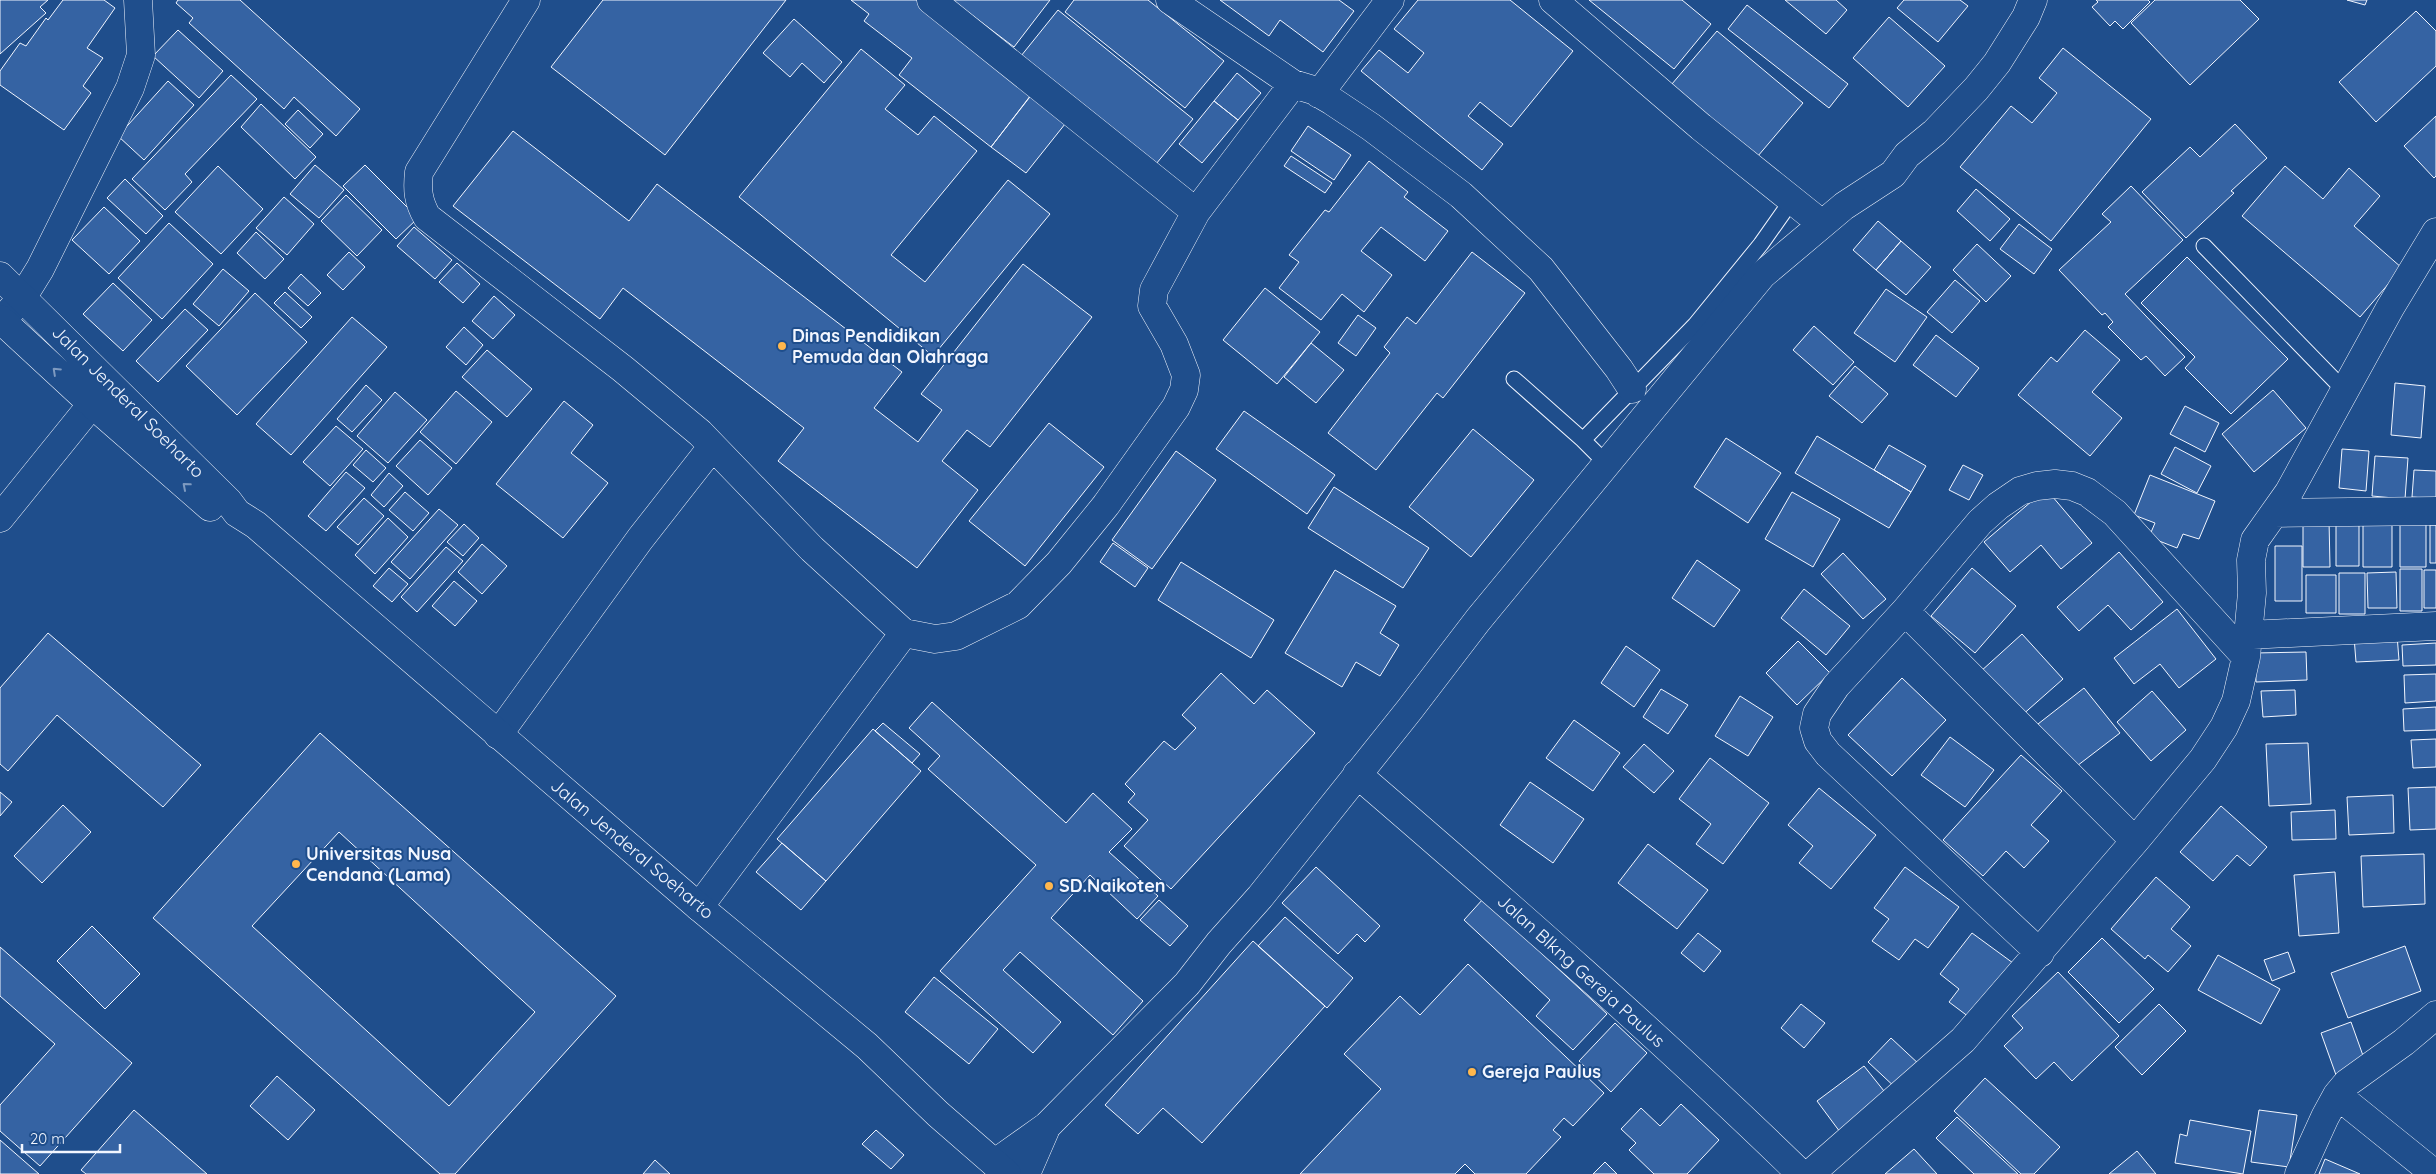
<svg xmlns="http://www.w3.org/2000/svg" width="2436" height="1174" font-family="Quicksand,sans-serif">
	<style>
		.building { fill: #3563a3; stroke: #f2f6ff; fill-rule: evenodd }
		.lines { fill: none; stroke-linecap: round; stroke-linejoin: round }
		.service-casing { stroke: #f2f6ff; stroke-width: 17 }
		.minor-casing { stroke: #f2f6ff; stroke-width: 29 }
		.primary-casing { stroke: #f2f6ff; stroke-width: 29 }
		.service { stroke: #1f4e8c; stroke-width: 15 }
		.minor { stroke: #1f4e8c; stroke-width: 28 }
		.primary { stroke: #1f4e8c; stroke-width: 28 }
		.oneway { stroke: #7e9ac0 }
		.poi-dot { fill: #ffb74d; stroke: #1f4e8c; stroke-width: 2 }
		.labels { text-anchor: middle; stroke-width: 4; stroke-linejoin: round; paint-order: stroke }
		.poi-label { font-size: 18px; font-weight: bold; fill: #f2f6ff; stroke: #1f4e8c; text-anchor: start }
		.street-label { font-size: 18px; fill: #f2f6ff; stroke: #1f4e8c }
	</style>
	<rect width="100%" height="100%" fill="#1f4e8c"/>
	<path class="building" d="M0,0H48L40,7L46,13L0,54Z
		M63,0H104L115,8L87,48L103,58L83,86L91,93L64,130L0,85V71L20,43L26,46L46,18L48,20Z
		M178,0H240L360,109L336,136L294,97L284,109L189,23L193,18L176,3Z
		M603,0H786L665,155L551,67Z
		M851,0H921L1036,89L991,147L899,75L912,58L864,21L869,14Z
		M952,0H1050L1014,47Z
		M1074,0H1148L1224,61L1185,108L1065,12Z
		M1220,0H1339L1354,11L1323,52L1280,20L1269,36Z
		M1418,0H1510L1573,51L1511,127L1480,102L1468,116L1503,144L1482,170L1361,71L1379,50L1408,73L1424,53L1394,29Z
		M1589,0H1682L1711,24L1674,69Z
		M1785,0H1836L1847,10L1826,34Z
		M1904,0H1960L1968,6L1938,42L1897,8Z
		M2096,0H2148L2150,2L2123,29L2115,21L2110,26L2092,7L2098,2Z
		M2155,0H2240L2259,19L2190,85L2131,23Z
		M2347,0H2367L2365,5Z
		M1747,5L1848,84L1829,108L1728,29Z
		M1058,10L1193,119L1156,164L1021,56Z
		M2416,11L2436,31V66L2376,122L2339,82Z
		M1889,17L1945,66L1908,107L1853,58Z
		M794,19L842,62L824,83L802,63L790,77L763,53Z
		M178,30L223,71L199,98L153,56Z
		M1717,31L1803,103L1752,163L1666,91Z
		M2063,48L2151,119L2051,241L1960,167L2011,106L2032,123L2057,93L2039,78Z
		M861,49L905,85L885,109L918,135L934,116L977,151L891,255L925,282L1008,180L1050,214L933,356L739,197Z
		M1237,73L1261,93L1238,120L1214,101Z
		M231,75L257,99L185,174L192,182L165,210L132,179Z
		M168,81L194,105L144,160L118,136Z
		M1034,91L1069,119L1026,173L991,147Z
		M1214,101L1238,120L1202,163L1179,144Z
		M261,104L316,157L295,179L241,127Z
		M298,110L323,134L310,148L285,124Z
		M2436,116V176L2434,178L2404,146Z
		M2235,124L2267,158L2231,191L2234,193L2186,238L2142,192L2190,147L2200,157Z
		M1308,126L1351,155L1334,180L1291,151Z
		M513,131L629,221L657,184L902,372L874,408L918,442L942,410L921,394L1023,264L1092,317L990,447L967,430L942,461L978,490L917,568L778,461L804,428L623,288L600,319L453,206Z
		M1291,156L1332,183L1325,193L1284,166Z
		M1369,161L1408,192L1404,197L1448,231L1425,261L1381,227L1361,251L1392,275L1364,312L1342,294L1321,320L1279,288L1299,262L1289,255L1325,210L1329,212Z
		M315,165L344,190L319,218L290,194Z
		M365,165L418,218L396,239L343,186Z
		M218,166L263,209L221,254L175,212Z
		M2285,166L2323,199L2349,168L2380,196L2354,226L2402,268L2360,317L2242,216Z
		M125,179L163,216L146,234L107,198Z
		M2131,186L2183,240L2125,294L2185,357L2165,376L2146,356L2141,360L2108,327L2113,322L2105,313L2102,315L2059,270L2111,222L2102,214Z
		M1976,189L2010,219L1990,241L1957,211Z
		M346,195L382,230L357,256L321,221Z
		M284,197L314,224L287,255L256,228Z
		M104,207L140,241L109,274L72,240Z
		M1878,221L1901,241L1876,270L1853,250Z
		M169,223L213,264L162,319L118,278Z
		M2019,224L2052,249L2034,274L2000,249Z
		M414,227L452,260L435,279L397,246Z
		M256,232L284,259L265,279L237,253Z
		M1901,241L1931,267L1906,295L1876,270Z
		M1977,244L2011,276L1986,302L1953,270Z
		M349,252L365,267L343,290L327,275Z
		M1472,252L1525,293L1443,398L1437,393L1376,470L1328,433L1390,353L1384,347L1407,317L1416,324Z
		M2187,257L2288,359L2231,414L2185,368L2195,357L2141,303Z
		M457,263L480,284L463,303L439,282Z
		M223,269L249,291L219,326L193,304Z
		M301,274L321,293L308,306L288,288Z
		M1955,280L1980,301L1952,333L1927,312Z
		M113,283L152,320L123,351L83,314Z
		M1265,288L1320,332L1277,384L1223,340Z
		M1886,289L1927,317L1895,362L1854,333Z
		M285,292L312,317L301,328L274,303Z
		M255,293L307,342L237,415L186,366Z
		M494,296L515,315L493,339L472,321Z
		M185,309L208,330L158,382L136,361Z
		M1358,315L1376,328L1356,356L1338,343Z
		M352,317L387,347L291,455L256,424Z
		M1814,326L1854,362L1833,385L1793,350Z
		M464,327L483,345L466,365L446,347Z
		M2085,330L2120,360L2092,392L2122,418L2090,456L2018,395L2051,357L2057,362Z
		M1936,335L1979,368L1956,397L1913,365Z
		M1311,343L1344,370L1316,403L1284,377Z
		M487,350L532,389L507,417L462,377Z
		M1855,366L1888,394L1862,423L1829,396Z
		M2395,383L2425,386L2421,438L2391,435Z
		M366,385L382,400L352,432L337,419Z
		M2273,390L2306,428L2254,472L2222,434Z
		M456,391L492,422L456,464L420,432Z
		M395,392L427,420L388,463L357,436Z
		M564,401L593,425L571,453L608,483L563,538L496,484Z
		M2185,406L2219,423L2205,452L2170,434Z
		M1244,411L1335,475L1307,514L1216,449Z
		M1049,423L1104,467L1025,566L969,521Z
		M336,426L363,449L330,486L303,462Z
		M1473,429L1534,480L1471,557L1409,507Z
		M1817,436L1911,492L1889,528L1795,473Z
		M1726,438L1781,473L1748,523L1694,487Z
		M420,440L452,468L428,495L396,466Z
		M1889,445L1926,466L1911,492L1874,470Z
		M2175,447L2211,466L2197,493L2161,474Z
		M2342,449L2369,451L2366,491L2339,488Z
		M366,450L386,468L373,482L353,465Z
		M1176,451L1216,480L1152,569L1112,540Z
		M2375,456L2408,458L2405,499L2372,496Z
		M1963,465L1983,475L1969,500L1949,490Z
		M2414,470L2436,471V499L2412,497Z
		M346,472L365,488L326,531L308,516Z
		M389,473L403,486L384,507L371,495Z
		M2150,475L2215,501L2199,539L2183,534L2177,548L2149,537L2155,523L2134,515Z
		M1334,487L1429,548L1403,588L1308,528Z
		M2046,489L2092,543L2061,569L2041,545L2010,572L1984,542Z
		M405,492L429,513L413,531L389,510Z
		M1792,492L1840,519L1813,567L1765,539Z
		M364,498L384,516L358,545L337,527Z
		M439,509L458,525L410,579L391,562Z
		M388,518L408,537L375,574L355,555Z
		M2303,520H2329L2330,567H2303Z
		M464,524L479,538L463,556L447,542Z
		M2400,524H2426V567H2400Z
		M2336,525H2359V566H2336Z
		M2363,525H2392V567H2363Z
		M2430,525H2436V563H2430Z
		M1113,543L1148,568L1135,587L1100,562Z
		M482,544L507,566L482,594L458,572Z
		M2275,546H2302V601H2275Z
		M446,547L463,561L417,612L401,597Z
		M2119,552L2163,602L2131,630L2108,605L2079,631L2057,607Z
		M1843,553L1886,599L1863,619L1821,574Z
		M1697,560L1740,590L1714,627L1672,598Z
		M1181,562L1274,620L1251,658L1158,600Z
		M389,568L408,584L392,602L373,586Z
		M1972,568L2016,606L1975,653L1931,616Z
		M2400,569H2422V611H2400Z
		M1335,570L1396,606L1380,633L1399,645L1380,676L1356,662L1342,687L1285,653Z
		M2424,570H2436V608H2424Z
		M2396,572L2397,608H2368L2367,573Z
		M2339,573H2365V614H2339Z
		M2306,575H2336V613H2306Z
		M454,581L477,601L455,626L432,606Z
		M1804,589L1850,626L1826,655L1781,618Z
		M2177,609L2216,659L2179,688L2160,664L2134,684L2114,658Z
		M48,633L201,765L163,807L57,715L8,771L0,764V688Z
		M2022,634L2063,679L2020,717L1980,672Z
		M2397,635L2399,660L2356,662L2354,637Z
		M1798,641L1830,673L1797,705L1766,673Z
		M2436,643V665L2403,666L2402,645Z
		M1626,646L1660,670L1634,707L1601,683Z
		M2306,652L2307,680L2256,682L2255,653Z
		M1221,673L1254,704L1267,690L1315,733L1171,889L1124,846L1148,820L1128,802L1135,794L1125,784L1164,741L1175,750L1196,728L1182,715Z
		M2436,674V701L2405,703L2404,675Z
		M1902,678L1946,720L1892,776L1848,735Z
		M2084,688L2120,733L2073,769L2038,724Z
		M1661,689L1688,705L1668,734L1643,717Z
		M2295,690L2296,715L2263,717L2261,691Z
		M2152,691L2186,730L2151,761L2117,722Z
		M1740,696L1773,717L1748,756L1715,736Z
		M932,702L1066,823L1093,793L1132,829L1109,852L1158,896L1137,919L1090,875L1051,918L1143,1001L1113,1035L1020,952L1003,970L1061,1022L1033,1053L940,971L1036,865L928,769L940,756L909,728Z
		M2436,707V730L2404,731L2403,709Z
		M1574,720L1620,753L1593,791L1546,758Z
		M883,723L920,754L912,763L875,731Z
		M873,729L921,771L826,881L777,839Z
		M320,733L616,996L455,1174H440L153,918ZM339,832L535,1012L449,1106L252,926Z
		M1950,737L1994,770L1965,807L1921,775Z
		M2436,739V767L2413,768L2411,740Z
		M2308,743L2311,804L2269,806L2266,744Z
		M1644,744L1674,771L1654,793L1623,767Z
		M2021,755L2062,791L2031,825L2049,841L2024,868L2006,851L1983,876L1943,840Z
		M1710,758L1769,803L1723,864L1696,844L1711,824L1679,799Z
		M1530,782L1584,819L1553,863L1500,825Z
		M2436,787V829L2410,830L2408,788Z
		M1819,788L1876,835L1831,889L1799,863L1813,846L1788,825Z
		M0,792L12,802L0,816Z
		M2393,795L2394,833L2349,835L2347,797Z
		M63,805L91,832L42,883L14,856Z
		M2221,806L2267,847L2250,866L2237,855L2213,881L2180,852Z
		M2335,810L2336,839L2292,840L2291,812Z
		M782,843L826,881L801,910L756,872Z
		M1648,844L1708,890L1677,929L1618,883Z
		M2424,854L2425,904L2363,907L2361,856Z
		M1316,867L1380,926L1365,942L1357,934L1338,954L1282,903Z
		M1905,867L1959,907L1928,948L1915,939L1899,960L1872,941L1889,919L1874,908Z
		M2335,872L2339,933L2299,936L2294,875Z
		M2156,877L2190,907L2171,929L2191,946L2168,972L2148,955L2145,959L2111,929Z
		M1483,899L1607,1014L1573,1050L1536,1016L1550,1000L1464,920Z
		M1159,900L1188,926L1170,946L1140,920Z
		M1285,917L1353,978L1327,1008L1258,946Z
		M92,926L140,974L105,1009L57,961Z
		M1698,933L1721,951L1704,972L1681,953Z
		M1972,933L2013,963L1969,1017L1949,1002L1959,989L1940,974Z
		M2102,938L2154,989L2119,1023L2068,972Z
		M1253,941L1325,1006L1202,1143L1163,1108L1138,1134L1105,1105Z
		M2405,946L2421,991L2348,1018L2331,973Z
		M0,947L132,1063L40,1166L0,1131V1105L55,1044L0,996Z
		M2288,952L2295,972L2272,981L2264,960Z
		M2218,955L2280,989L2261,1024L2198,990Z
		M1468,964L1604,1093L1573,1126L1564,1118L1553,1130L1561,1137L1526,1174H1475L1465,1164L1455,1174H1300L1381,1089L1344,1054L1400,996L1420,1015Z
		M2058,972L2119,1036L2072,1081L2054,1062L2036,1079L2004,1046L2023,1028L2012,1016Z
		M934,977L998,1029L969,1064L905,1012Z
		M1801,1004L1825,1023L1804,1048L1781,1028Z
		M2159,1004L2186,1031L2142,1075L2115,1047Z
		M2351,1022L2366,1064L2336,1075L2321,1033Z
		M1615,1023L1647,1053L1611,1092L1579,1061Z
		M1891,1038L1921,1066L1898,1090L1868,1062Z
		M1864,1066L1888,1096L1840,1132L1817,1101Z
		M277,1076L315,1110L288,1140L250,1106Z
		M1985,1078L2060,1147L2034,1174H2021L1954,1111Z
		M1681,1104L1719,1140L1687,1174H1654L1629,1150L1636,1143L1621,1129L1641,1108L1660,1126Z
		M134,1110L207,1174H86L81,1170Z
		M2259,1110L2297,1115L2289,1167L2251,1162Z
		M1957,1117L2018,1174H1974L1936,1138Z
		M2190,1120L2251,1131L2243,1174L2175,1163L2180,1134L2187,1136Z
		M876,1130L904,1155L891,1169L862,1144Z
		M0,1140L39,1174H0Z
		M1914,1149L1937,1174H1885Z
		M2137,1151L2156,1174H2109Z
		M2325,1159L2360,1174H2319Z
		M655,1160L670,1174H643Z
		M1605,1162L1617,1174H1593Z"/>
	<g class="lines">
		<g class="service-casing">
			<path id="service" d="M2204,246L2345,391
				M1514,379L1583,440L1695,325L1761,244L1792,200
				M1583,440L1607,464"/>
		</g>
		<g class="minor-casing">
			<path id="minor" d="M526,0L419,172C417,190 418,201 427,217L623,369L700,433L812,549L904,633L699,907
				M931,0L1196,212
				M1170,0L1293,84L1313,90L1332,101L1371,127L1461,195L1541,269L1619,369L1632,389
				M1553,0L1701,127L1822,224
				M1319,94L1390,0
				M2,320L22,298L40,269L130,88L141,55L138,0
				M2275,513L2436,511
				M0,518L92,404
				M1905,611L2135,841
				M904,633L935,639L956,636L1018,605L1059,563L1106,505L1176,407L1184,390L1186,375L1174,344L1152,306L1154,290L1196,212L1293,84
				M2248,635L2436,626
				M498,735L640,539L712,447
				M1357,774C1508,904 1658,1035 1801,1174
				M2040,953L1828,754L1818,741L1814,728L1817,714L1836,686L1905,611L1980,522L1998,506L2020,491L2037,486L2055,484L2072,486L2087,492L2115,513L2246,657
				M2337,1095L2435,1174
				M995,1163L1047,1126L1187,984L1219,943L1260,897L1410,709L1478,620L1762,275L1844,206L1893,174L1907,155L1935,132L1976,89L1997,63L2026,17L2033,0
				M1026,1174L1046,1128
				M1810,1174L1963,1040L2135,841L2203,759L2224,727L2236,701L2246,657L2252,593L2251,560L2255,540L2289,492L2390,308L2436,232
				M2299,1174L2325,1117L2337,1095L2347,1083L2404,1042L2436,1015"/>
		</g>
		<g class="primary-casing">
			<path id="primary" d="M0,276L228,501L237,513L256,525L699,907L867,1046L938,1114L1007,1174
				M0,319L92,404L210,507"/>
		</g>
		<use href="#service" class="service"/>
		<use href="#minor" class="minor"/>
		<use href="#primary" class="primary"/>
	</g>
	<defs><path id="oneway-chevron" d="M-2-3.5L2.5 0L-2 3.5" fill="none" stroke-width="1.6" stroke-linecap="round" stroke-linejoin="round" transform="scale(1.25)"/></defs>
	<g class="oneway">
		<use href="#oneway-chevron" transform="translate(56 371) rotate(-137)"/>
		<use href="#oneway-chevron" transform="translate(186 486) rotate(-139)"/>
	</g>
	<g class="poi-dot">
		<circle cx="782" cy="346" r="5"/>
		<circle cx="296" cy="864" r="5"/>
		<circle cx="1049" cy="886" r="5"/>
		<circle cx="1472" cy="1072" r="5"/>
	</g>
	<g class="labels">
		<g class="poi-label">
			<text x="792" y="342">Dinas Pendidikan<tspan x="792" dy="21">Pemuda dan Olahraga</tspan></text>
			<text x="306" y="860">Universitas Nusa<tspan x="306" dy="21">Cendana (Lama)</tspan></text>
			<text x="1059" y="892">SD.Naikoten</text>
			<text x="1482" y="1078">Gereja Paulus</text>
		</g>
		<g class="street-label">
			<text transform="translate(128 402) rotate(45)" y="6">Jalan Jenderal Soeharto</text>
			<text transform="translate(632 849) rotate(40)" y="6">Jalan Jenderal Soeharto</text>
			<text transform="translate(1581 971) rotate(42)" y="6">Jalan Blkng Gereja Paulus</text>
		</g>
	</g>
	<path d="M22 1144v8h98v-8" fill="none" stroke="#f2f6ff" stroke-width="2.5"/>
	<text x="30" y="1144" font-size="15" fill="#f2f6ff" stroke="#1f4e8c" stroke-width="4" paint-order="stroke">20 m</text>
</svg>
